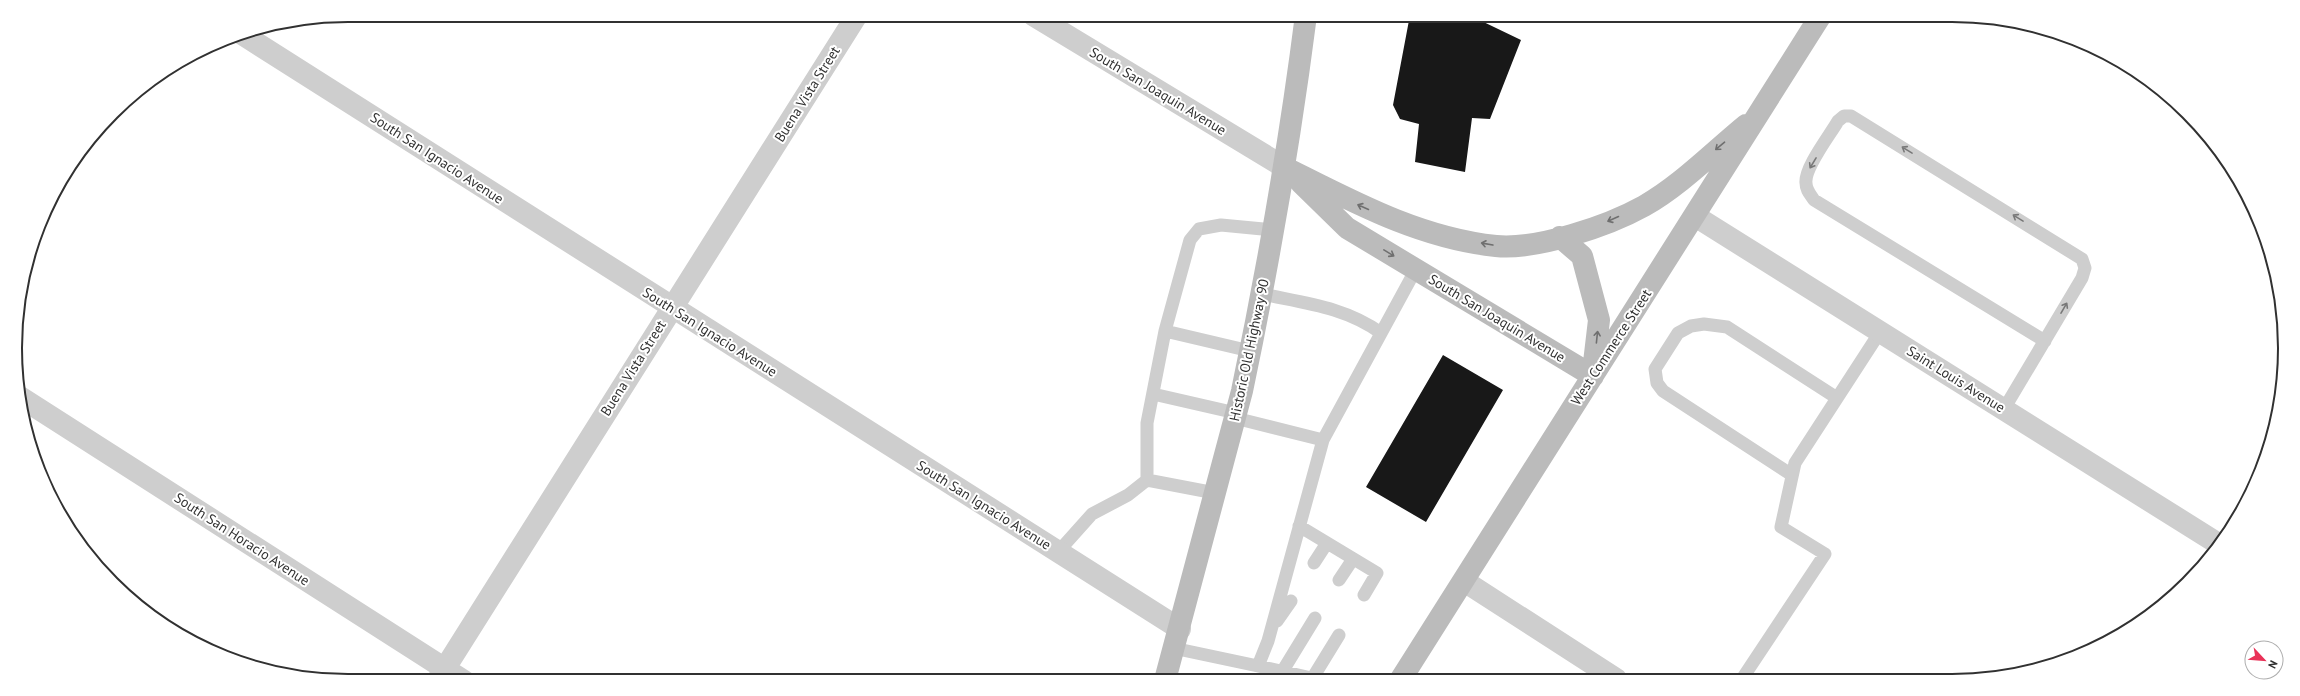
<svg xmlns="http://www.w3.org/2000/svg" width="2300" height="696" font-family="'PT Sans',sans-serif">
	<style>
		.building { fill: #181818 }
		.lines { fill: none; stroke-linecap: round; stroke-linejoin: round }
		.service { stroke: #cecece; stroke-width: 13 }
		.minor { stroke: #cecece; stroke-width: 22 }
		.tertiary { stroke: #cecece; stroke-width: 22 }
		.secondary { stroke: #bbb; stroke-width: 22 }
		.oneway { stroke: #6f6f6f }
		.oneway2 { stroke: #787878 }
		.labels { text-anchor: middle; stroke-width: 4; stroke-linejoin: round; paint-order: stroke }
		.street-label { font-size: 14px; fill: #313131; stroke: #fff }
		.rim { fill: none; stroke: #313131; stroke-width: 2 }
	</style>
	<rect width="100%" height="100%" fill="#fff"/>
	<path class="building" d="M1410,15H1469L1521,40L1490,119L1472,118L1465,172L1415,162L1419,124L1400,119L1393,105Z
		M1443,355L1503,390L1426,522L1366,487Z"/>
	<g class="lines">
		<path class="service" d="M1262,294C1304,303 1345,307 1381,333
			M1165,331L1250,351
			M1153,394L1236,413
			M2004,409L2082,278L2085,268L2082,259L1851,116H1844L1838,121C1830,135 1804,168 1806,183C1806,190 1810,194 1814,200L2045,341
			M1323,440L1416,269
			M1792,475L1663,391L1657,383L1655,369L1678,333L1691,326L1704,324L1727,327L1837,398
			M1147,480V423L1165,331L1190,240L1199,229L1221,225L1273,230
			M1299,526L1377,573L1364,595
			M1058,552L1092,514L1128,495L1147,480L1215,493
			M1314,563L1327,543
			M1339,580L1353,559
			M1277,621L1291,601
			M1173,648L1258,666L1268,641L1323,440L1235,418
			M1258,666L1316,679
			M1282,672L1315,618
			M1312,679L1339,635
			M1742,679L1825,554L1781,527L1795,463L1880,332"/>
		<path class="minor" d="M242,34L1180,629
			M1695,216L2217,543
			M20,397L464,681
			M1464,581L1616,679
			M437,681L857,15"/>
		<path class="tertiary" d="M1033,15L1284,167"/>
		<path class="secondary" d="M1284,167C1352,201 1419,238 1496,246C1537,250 1608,226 1644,206C1681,185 1713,152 1746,125
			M1301,183L1347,228L1593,376
			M1560,237L1582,256L1599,320L1593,371
			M1401,679L1821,15
			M1165,680L1242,391C1268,267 1290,141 1306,15"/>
	</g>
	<defs><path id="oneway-shaft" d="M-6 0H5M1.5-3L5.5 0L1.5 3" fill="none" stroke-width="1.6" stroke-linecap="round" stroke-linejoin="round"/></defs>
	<g class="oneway">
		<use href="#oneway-shaft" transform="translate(1720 146) rotate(140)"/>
		<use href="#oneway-shaft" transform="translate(1363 207) rotate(-156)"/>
		<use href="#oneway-shaft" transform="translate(1613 219) rotate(156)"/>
		<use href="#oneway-shaft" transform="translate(1487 244) rotate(-170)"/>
		<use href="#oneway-shaft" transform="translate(1389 253) rotate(31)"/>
		<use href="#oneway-shaft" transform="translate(1597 337) rotate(-84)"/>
	</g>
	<g class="oneway2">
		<use href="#oneway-shaft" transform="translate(1907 150) rotate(-148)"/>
		<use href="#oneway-shaft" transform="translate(1813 163) rotate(121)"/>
		<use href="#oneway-shaft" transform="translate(2018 218) rotate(-148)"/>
		<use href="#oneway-shaft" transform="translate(2064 308) rotate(-60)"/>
	</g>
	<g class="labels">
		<g class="street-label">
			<text transform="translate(1158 91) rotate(31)" y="5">South San Joaquin Avenue</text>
			<text transform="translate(807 94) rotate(-58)" y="5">Buena Vista Street</text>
			<text transform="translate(437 158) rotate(33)" y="5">South San Ignacio Avenue</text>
			<text transform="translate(1497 318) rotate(31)" y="5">South San Joaquin Avenue</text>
			<text transform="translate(710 332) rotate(32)" y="5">South San Ignacio Avenue</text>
			<text transform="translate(1611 347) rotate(-57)" y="5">West Commerce Street</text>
			<text transform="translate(1249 350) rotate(-78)" y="5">Historic Old Highway 90</text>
			<text transform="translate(633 368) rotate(-58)" y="5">Buena Vista Street</text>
			<text transform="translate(1956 379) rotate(32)" y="5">Saint Louis Avenue</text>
			<text transform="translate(984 505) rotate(32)" y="5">South San Ignacio Avenue</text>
			<text transform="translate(242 539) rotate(33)" y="5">South San Horacio Avenue</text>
		</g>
	</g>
	<path d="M0 0H2300V696H0ZM348 22H1952A326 326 0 0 1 2278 348V348A326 326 0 0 1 1952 674H348A326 326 0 0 1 22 348V348A326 326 0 0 1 348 22Z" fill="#fff" fill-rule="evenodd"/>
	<path class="rim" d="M348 22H1952A326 326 0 0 1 2278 348V348A326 326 0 0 1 1952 674H348A326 326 0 0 1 22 348V348A326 326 0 0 1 348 22Z"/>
	<g transform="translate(2264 660) rotate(116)"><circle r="19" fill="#ffffff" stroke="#adadad"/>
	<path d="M0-3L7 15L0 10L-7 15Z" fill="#e93258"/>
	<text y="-6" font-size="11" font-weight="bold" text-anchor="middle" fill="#313131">N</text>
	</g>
</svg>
